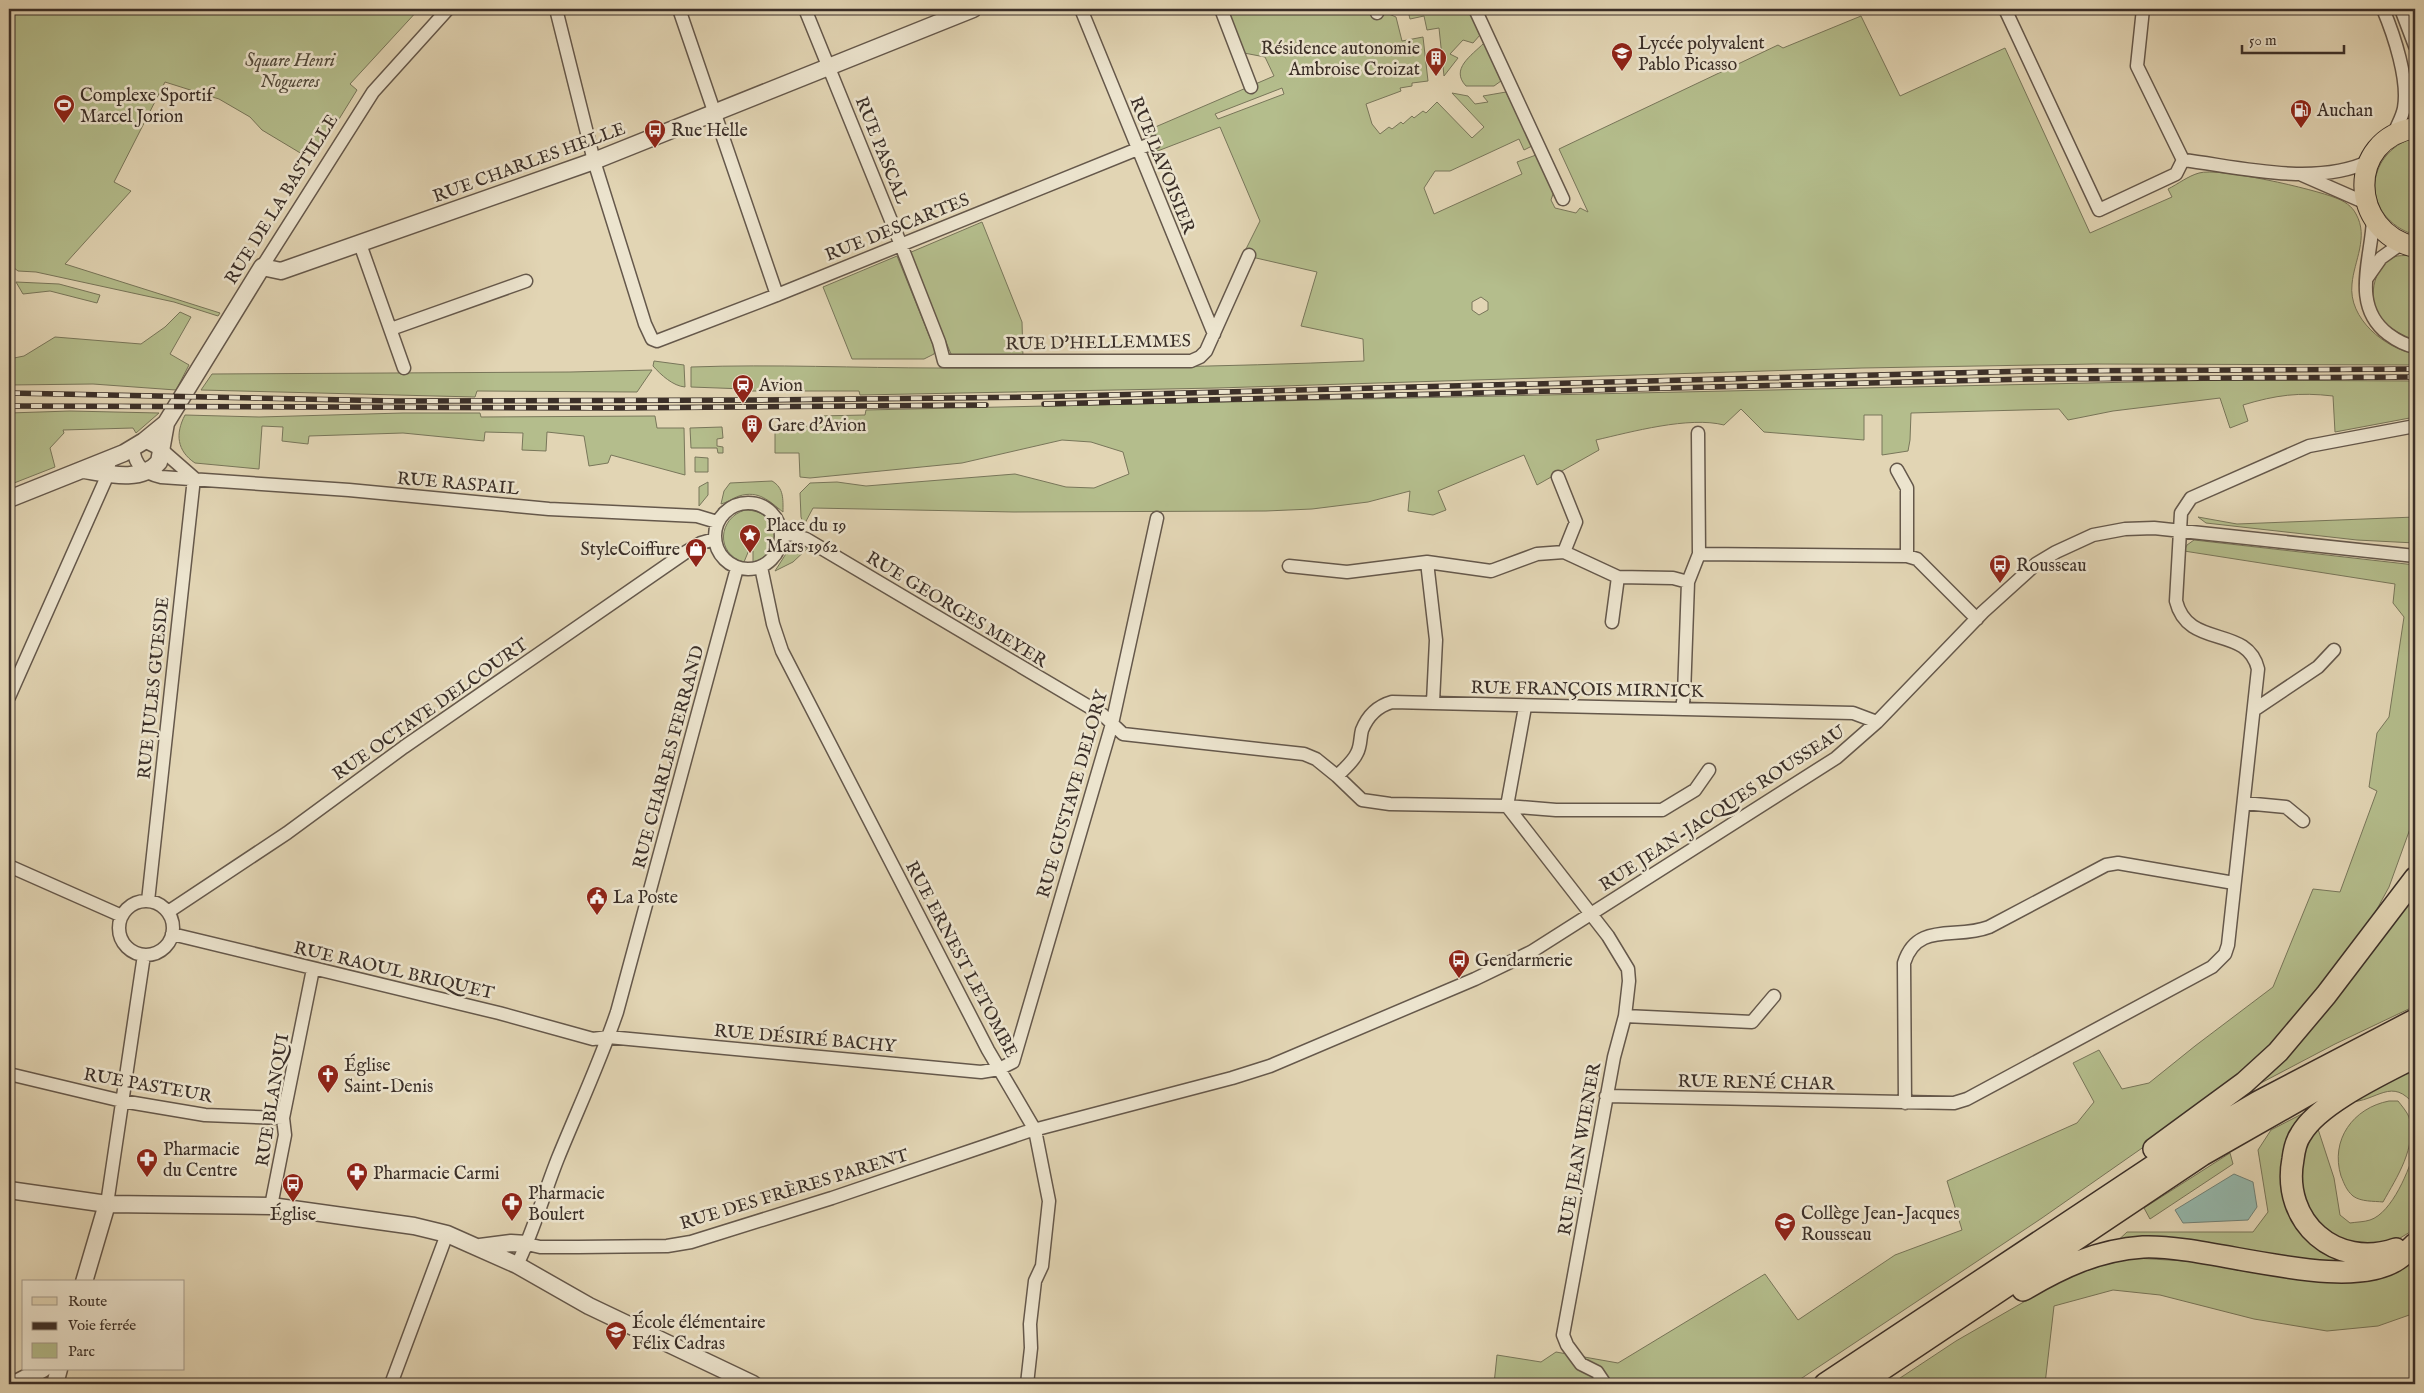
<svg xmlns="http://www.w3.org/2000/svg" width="2424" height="1393" font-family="'IM FELL English',serif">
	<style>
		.green { fill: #b4bd8c; stroke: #78765a; fill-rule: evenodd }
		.water { fill: #95b9ae; stroke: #718278 }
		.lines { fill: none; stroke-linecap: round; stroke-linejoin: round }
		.minor-casing { stroke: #65584b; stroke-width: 15 }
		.tertiary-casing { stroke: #65584b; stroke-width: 19 }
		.primary-casing { stroke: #3b2f28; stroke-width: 22 }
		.trunk-casing { stroke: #3b2f28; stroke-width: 24 }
		.minor { stroke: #ece4ce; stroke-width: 12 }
		.tertiary { stroke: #ece4ce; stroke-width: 16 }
		.primary { stroke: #e2d5b4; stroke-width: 20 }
		.trunk { stroke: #e2d5b4; stroke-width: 21 }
		.rail-casing { stroke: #3b2f28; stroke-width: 5.5 }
		.rail { stroke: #ece4ce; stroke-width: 4; stroke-dasharray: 11; stroke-linecap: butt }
		.labels { text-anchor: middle; stroke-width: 5; stroke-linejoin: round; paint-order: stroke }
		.poi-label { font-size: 18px; fill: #3b2f28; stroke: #ece4ce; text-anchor: start }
		.park-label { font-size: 18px; font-style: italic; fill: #534b3c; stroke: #ece4ce }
		.street-label { font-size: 18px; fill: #3b2f28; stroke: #ece4ce }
	</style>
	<rect width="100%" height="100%" fill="#e2d5b4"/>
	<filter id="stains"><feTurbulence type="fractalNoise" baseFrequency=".004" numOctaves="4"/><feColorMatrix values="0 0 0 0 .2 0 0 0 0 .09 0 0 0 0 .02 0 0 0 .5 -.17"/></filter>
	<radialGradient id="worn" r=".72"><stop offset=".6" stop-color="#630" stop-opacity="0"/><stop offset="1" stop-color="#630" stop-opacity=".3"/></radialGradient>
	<path class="green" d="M9,9H419L350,84L357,90L318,153L307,146L302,154L262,130L250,117L219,99L165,82L114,182L131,191L65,264L220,313L218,316L174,302L36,272L18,271L9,264Z
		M1227,9H1377L1396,17L1402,41L1423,37L1428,81L1412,83V86L1400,88L1401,91L1366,104L1372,124L1380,134L1389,127L1392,129L1401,122L1403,124L1412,116L1414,118L1423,111L1426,113L1437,102L1472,138L1484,127L1452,93L1468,96L1475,104L1488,102L1483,96L1506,92L1532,146L1524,150L1519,139L1450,171H1435L1424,188L1434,214L1522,174L1517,162L1536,155L1554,191L1551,200L1555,208L1576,213L1580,208L1588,212L1559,149L1778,45L1783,48L1861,16L1900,96L2005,48L2090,233L2172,197L2168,189C2178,184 2188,176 2199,173C2219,167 2314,189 2336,198C2344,201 2352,206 2356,214C2369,237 2354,261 2352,284C2348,319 2385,348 2415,354V365L2094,364L1862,368L1217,388L860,395L859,391H745V389L691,387V367C774,364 857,368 940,368C1081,369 1222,367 1364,361L1363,339L1301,326L1317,272L1243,255L1260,221L1220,127L1155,152L1146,131L1274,76L1265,57L1244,53ZM1282,88L1284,94L1218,119L1215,114ZM1481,297L1488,302V310L1479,315L1472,310V302Z
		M1404,9H1468L1480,35L1473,43L1463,40L1450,54L1458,58L1444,76L1439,28L1427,30L1424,16L1410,19L1408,11Z
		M1484,43L1501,81L1494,86H1466C1450,69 1471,56 1484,43Z
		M2415,137V235C2361,218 2362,154 2415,137Z
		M982,222L1022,322L1023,357H956L951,354L909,253Z
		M2410,255L2415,257V340C2404,336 2389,329 2381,319C2367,302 2372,267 2394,257C2398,255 2405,256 2410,255Z
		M897,256L935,350L934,354L924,359H852L823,287Z
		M16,282L59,284L100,295L97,303L50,291L23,294Z
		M180,312L191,317L170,354L189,365L176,390L93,384L9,385V359L24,356L55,337L141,344L165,327Z
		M654,361L684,365L685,387C673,386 661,375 653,366Z
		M652,370L637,392L477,391L475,397L201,390L212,374L570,372Z
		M2225,380L2415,381V417L2335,432L2333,396C2299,392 2276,395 2243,405L2248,421L2230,428L2220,398L2113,411L2068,420L2059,409L1911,413L1910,440L1908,451L1882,455V415H1864V440L1764,432L1741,409L1724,425C1689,416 1631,432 1596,440L1599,450L1537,485L1524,455L1438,491L1446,510L1433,515L1408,511L1410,491L1368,502L1312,509L1266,511L1014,512L813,508L804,525L801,517L800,493L810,483L837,482L866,486L1015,474L1066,487L1094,488L1129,474L1123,452L1091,442L1062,440L962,463L810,478L800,477L799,453H775V426H818V416L865,415L866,410Z
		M70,411L159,413L136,433L133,428L63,430L64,433L50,448L55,467L9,485V413Z
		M403,413H480L481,417L655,416L657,428H684L685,475L611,455L608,463L589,466L584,436L547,432L546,451L522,450L523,433L485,432L484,441L403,433L309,436L308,444L282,441L283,427L262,426L259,469L195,463C177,451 175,434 185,415L259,417Z
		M722,427L723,438L717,439V446L723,447V453H718L717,448H691L690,428Z
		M695,457L708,458V472H695Z
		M772,481C784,488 783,499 783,512C769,501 759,490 739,496C733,498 726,503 721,504L724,491L730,483Z
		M708,482V495L699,506V487Z
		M745,510C780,510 787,552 753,562V551L749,550L744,562C715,554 718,518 745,510Z
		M2198,517L2237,524L2415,517V543L2357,540L2206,523Z
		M2194,540L2415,565V815L2389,887L2371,920L2321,987L2277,1040L2240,1074L2145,1146L2042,1218L1793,1384H1494L1497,1355L1541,1362L1556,1352L1618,1363L1765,1274L1798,1320L1895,1255L1962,1230L1947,1181L2077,1123L2094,1102L2073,1063L2099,1050L2122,1089L2149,1083L2195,1046L2273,987L2313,889L2340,892L2377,791L2369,787L2377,733L2389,717L2404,617L2393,603L2395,584L2184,551L2187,545Z
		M797,544L809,547L793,562L775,571L789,549Z
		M2415,888V1006L2335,1044L2240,1094Z
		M2415,1063V1106C2392,1075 2377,1102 2349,1102Z
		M2389,1101H2398C2402,1106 2407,1112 2409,1117C2417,1147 2397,1177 2383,1202C2374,1201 2361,1202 2353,1196C2346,1190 2344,1183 2341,1176C2330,1140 2353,1108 2389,1101Z
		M2321,1104L2282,1186L2347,1260L2345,1268L2112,1246L2127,1232H2253L2268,1212L2258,1150L2271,1130Z
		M2317,1126L2334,1178L2340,1215L2350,1223C2356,1222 2364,1222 2370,1220C2392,1213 2410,1169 2415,1148V1226L2410,1232L2392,1243L2374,1247L2339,1242L2311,1220L2297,1172L2302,1150Z
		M2230,1153L2233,1164L2150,1219L2144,1208Z
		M2135,1258L2385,1273L2415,1260V1313L2378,1326L2327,1331L2254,1319L2160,1295L2113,1290L2054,1306L2045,1384H1891L1956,1341L2081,1269Z"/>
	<path class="water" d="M2234,1174L2253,1182L2257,1207L2248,1220L2183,1223L2175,1210Z"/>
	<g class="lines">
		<g class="minor-casing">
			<path id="minor" d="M556,9L594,161L645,324L652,339L657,341L777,295L1155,142
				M679,9L777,295
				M805,9L901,245L939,342L944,361H1191L1200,357L1206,351L1249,255
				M1081,9L1214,334
				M1221,9L1251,87
				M1475,9L1563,199
				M2005,9L2099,210L2176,174L2183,160C2240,167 2315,187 2370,161
				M2143,9L2137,66L2183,160
				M2383,9C2394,35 2409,80 2404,108C2402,118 2397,125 2394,134
				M2401,9L2415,46
				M1377,13L1379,9
				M2302,175L2366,203
				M2373,219C2372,258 2350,305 2388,334C2396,340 2405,345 2415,347
				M360,244L404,368
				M262,267L373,92L448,9
				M2367,278L2381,258L2402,243
				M391,329L526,281
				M144,441L162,450L194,478
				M133,448C135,467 145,473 161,477L349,490L549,509L697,516L717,522
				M1897,470L1907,488V556
				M1558,477L1576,522L1564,552
				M715 536a33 33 0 1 1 66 0a33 33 0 1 1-66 0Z
				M781,536L791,534L806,539L1103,715L1123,734L1304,754L1316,759L1337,776L1362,800L1390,804L1507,806L1556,810H1662L1695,790L1709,770
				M1564,552L1618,577L1673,578L1688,582
				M1699,554L1907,556L1917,559L1977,619
				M1427,562L1436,640L1433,702
				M1289,566L1347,572L1427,562L1491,571L1537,554L1564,552
				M761,567L773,624L782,651L988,1050L1035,1130L1049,1201L1042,1266L1035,1281L1030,1324L1031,1348L1027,1384
				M1612,622L1618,577
				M9,697L105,481L109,465
				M1682,709L1684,695L1688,582L1699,554L1698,433
				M2254,710L2318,667L2334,650
				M1337,776C1345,768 1353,762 1357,753C1361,746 1360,737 1362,730C1368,715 1378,706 1392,702L1853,713L1877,722
				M2244,803L2286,807L2303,821
				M1507,806L1608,936L1628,969L1629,981L1625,1016L1614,1057L1563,1335L1567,1345L1581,1364L1597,1372L1605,1384
				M1507,806L1525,707
				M9,866L122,916
				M148,901L194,478
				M119 928a27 27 0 1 1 54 0a27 27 0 1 1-54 0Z
				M168,912L287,833L404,747L686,552L701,543L715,539
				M172,934L499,1013L593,1039L608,1037L981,1072L999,1069L1013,1062L1112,724L1157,518
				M1625,1016L1752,1022L1774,996
				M9,1074L122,1101L205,1115L283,1118
				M1606,1096L1954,1103L1967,1099L2212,967L2225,954L2228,945L2258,669C2247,624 2188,650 2176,601L2181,513L2191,498L2309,446L2415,426
				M1905,1103L1904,963C1917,921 1956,940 1989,927L2106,865L2118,863L2234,883
				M107,1204L144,955
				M271,1206L285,1135L283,1118L313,969
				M527,1244L540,1247H578L667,1246L691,1242L832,1198L1026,1132L1232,1078L1270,1066L1475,979L1531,952L1836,758L1877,722L1983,612L2036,564L2056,552L2093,535L2125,529L2154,528L2415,556
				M517,1265C534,1230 544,1193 558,1158C578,1109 600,1062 617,1012L737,568
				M391,1384L447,1234"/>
		</g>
		<g class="tertiary-casing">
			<path id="tertiary" d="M84,470C108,474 141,483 159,462L166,423
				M9,499L124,453L144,441L166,423L262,267L281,271L594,161L973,9
				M9,1190L107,1204L271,1206L414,1226L447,1234L517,1265L589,1306L753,1384
				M480,1247L511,1243L527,1244
				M84,1282L107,1204
				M14,1384L43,1369
				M55,1384L59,1369"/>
		</g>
		<g class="primary-casing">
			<path id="primary" d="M2415,128C2346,139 2349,232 2415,247"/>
		</g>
		<g class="trunk-casing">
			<path id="trunk" d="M2154,1149L2244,1083L2278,1052L2326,995L2415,878
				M2396,1249C2336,1270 2281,1222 2293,1159C2294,1151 2296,1141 2301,1134C2318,1104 2380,1075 2411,1059
				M2023,1290C2062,1267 2098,1250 2143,1247C2209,1244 2346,1295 2398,1259C2404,1255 2410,1249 2415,1244
				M1825,1384L2185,1145L2258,1102L2415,1020
				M1860,1384L2202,1155L2337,1078L2415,1043"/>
		</g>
		<use href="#minor" class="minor"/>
		<use href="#tertiary" class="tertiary"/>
		<use href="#primary" class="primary"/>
		<use href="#trunk" class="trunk"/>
		<g class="rail-casing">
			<path id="rail" d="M9,393L396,401L754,400L1031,397L2029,371L2415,369
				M1044,404L2029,379L2415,377
				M9,406L620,408L986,405"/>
		</g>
		<use href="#rail" class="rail"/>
	</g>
	<defs>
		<g id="school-pin" transform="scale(1.125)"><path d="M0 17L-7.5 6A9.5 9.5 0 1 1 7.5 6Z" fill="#8f2418" stroke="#ece4ce"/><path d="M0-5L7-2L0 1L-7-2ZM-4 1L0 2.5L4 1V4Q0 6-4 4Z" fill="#fff"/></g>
		<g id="building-pin" transform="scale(1.125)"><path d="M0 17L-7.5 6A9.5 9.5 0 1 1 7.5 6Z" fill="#8f2418" stroke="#ece4ce"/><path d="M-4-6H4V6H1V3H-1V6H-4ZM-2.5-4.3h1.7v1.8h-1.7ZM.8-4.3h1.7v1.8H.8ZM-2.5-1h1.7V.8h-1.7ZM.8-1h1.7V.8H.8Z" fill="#fff"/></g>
		<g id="stadium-pin" transform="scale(1.125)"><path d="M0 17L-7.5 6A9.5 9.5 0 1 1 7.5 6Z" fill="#8f2418" stroke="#ece4ce"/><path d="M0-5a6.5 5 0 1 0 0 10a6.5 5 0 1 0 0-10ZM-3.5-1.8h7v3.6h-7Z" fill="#fff"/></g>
		<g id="fuel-pin" transform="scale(1.125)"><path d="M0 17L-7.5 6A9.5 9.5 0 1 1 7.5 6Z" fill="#8f2418" stroke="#ece4ce"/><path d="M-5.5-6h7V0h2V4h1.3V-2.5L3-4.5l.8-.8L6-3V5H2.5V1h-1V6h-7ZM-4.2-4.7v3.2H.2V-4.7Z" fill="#fff"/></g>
		<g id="bus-pin" transform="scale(1.125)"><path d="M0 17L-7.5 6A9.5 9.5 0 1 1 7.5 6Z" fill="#8f2418" stroke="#ece4ce"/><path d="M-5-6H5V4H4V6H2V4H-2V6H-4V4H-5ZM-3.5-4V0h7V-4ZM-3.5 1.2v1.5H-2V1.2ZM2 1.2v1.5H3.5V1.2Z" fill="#fff"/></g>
		<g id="station-pin" transform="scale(1.125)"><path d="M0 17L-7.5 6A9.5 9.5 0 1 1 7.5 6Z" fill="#8f2418" stroke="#ece4ce"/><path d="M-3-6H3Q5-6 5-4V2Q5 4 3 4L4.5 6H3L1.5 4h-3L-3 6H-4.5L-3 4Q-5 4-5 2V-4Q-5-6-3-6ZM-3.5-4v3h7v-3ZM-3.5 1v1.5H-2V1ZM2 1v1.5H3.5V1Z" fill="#fff"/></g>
		<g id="sight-pin" transform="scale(1.125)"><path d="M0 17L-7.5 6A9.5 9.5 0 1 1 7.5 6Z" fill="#8f2418" stroke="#ece4ce"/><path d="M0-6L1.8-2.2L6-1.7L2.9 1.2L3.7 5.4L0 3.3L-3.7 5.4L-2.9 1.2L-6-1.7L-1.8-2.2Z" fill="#fff"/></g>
		<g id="shop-pin" transform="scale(1.125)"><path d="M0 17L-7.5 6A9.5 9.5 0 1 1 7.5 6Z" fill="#8f2418" stroke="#ece4ce"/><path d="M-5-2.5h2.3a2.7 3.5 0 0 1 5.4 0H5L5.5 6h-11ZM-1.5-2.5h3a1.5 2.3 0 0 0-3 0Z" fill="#fff"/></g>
		<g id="civic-pin" transform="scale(1.125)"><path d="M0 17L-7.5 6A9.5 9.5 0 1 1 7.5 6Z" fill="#8f2418" stroke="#ece4ce"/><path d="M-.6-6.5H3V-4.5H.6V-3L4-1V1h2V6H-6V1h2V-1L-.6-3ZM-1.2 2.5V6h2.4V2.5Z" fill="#fff"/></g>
		<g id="church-pin" transform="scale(1.125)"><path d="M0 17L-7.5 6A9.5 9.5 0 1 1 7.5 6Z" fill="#8f2418" stroke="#ece4ce"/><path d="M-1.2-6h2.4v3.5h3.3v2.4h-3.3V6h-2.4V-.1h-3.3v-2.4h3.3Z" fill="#fff"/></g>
		<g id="pharmacy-pin" transform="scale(1.125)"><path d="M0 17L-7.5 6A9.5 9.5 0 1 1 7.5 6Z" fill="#8f2418" stroke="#ece4ce"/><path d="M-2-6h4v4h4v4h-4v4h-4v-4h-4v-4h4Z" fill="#fff"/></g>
	</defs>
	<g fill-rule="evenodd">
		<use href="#school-pin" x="1622" y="53"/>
		<use href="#building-pin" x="1436" y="58"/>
		<use href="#stadium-pin" x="64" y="105"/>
		<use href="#fuel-pin" x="2301" y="110"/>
		<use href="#bus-pin" x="655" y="130"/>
		<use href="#station-pin" x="743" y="385"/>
		<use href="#building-pin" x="752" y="425"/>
		<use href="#sight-pin" x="750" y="535"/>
		<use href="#shop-pin" x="696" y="549"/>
		<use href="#bus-pin" x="2000" y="565"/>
		<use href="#civic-pin" x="597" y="897"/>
		<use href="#bus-pin" x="1459" y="960"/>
		<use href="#church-pin" x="328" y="1075"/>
		<use href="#pharmacy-pin" x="147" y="1159"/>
		<use href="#pharmacy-pin" x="357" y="1173"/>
		<use href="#bus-pin" x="293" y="1184"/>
		<use href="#pharmacy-pin" x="512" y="1203"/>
		<use href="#school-pin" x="1785" y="1223"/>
		<use href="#school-pin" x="616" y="1332"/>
	</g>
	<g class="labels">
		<g class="poi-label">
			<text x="1638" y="49">Lycée polyvalent<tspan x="1638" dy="21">Pablo Picasso</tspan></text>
			<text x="1420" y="54" text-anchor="end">Résidence autonomie<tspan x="1420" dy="21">Ambroise Croizat</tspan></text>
			<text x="80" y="101">Complexe Sportif<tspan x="80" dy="21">Marcel Jorion</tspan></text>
			<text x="2317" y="116">Auchan</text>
			<text x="671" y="136">Rue Helle</text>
			<text x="759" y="391">Avion</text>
			<text x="768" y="431">Gare d'Avion</text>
			<text x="766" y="531">Place du 19<tspan x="766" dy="21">Mars 1962</tspan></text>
			<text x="680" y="555" text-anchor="end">StyleCoiffure</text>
			<text x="2016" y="571">Rousseau</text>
			<text x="613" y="903">La Poste</text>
			<text x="1475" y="966">Gendarmerie</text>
			<text x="344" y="1071">Église<tspan x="344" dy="21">Saint-Denis</tspan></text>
			<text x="163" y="1155">Pharmacie<tspan x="163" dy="21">du Centre</tspan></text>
			<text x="373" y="1179">Pharmacie Carmi</text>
			<text x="528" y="1199">Pharmacie<tspan x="528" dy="21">Boulert</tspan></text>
			<text x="1801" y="1219">Collège Jean-Jacques<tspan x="1801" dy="21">Rousseau</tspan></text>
			<text x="293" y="1220" text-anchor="middle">Église</text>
			<text x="632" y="1328">École élémentaire<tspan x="632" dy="21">Félix Cadras</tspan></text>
		</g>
		<g class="park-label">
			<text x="290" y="66">Square Henri<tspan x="290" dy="21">Nogueres</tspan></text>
		</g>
		<g class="street-label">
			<text transform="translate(882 150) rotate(68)" y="6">RUE PASCAL</text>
			<text transform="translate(529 162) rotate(-20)" y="6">RUE CHARLES HELLE</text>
			<text transform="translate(1163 165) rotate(68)" y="6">RUE LAVOISIER</text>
			<text transform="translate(281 199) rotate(-58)" y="6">RUE DE LA BASTILLE</text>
			<text transform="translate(897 227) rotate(-22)" y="6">RUE DESCARTES</text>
			<text transform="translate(1098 342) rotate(-1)" y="6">RUE D'HELLEMMES</text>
			<text transform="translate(458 483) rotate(5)" y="6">RUE RASPAIL</text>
			<text transform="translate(957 609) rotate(31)" y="6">RUE GEORGES MEYER</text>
			<text transform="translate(153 688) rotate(-84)" y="6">RUE JULES GUESDE</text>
			<text transform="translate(1587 689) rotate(1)" y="6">RUE FRANÇOIS MIRNICK</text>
			<text transform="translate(430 709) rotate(-35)" y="6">RUE OCTAVE DELCOURT</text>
			<text transform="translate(668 757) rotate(-75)" y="6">RUE CHARLES FERRAND</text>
			<text transform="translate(1072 794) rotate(-74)" y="6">RUE GUSTAVE DELORY</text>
			<text transform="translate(1722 808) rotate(-33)" y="6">RUE JEAN-JACQUES ROUSSEAU</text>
			<text transform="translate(962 959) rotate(62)" y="6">RUE ERNEST LETOMBE</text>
			<text transform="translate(394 970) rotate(13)" y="6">RUE RAOUL BRIQUET</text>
			<text transform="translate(805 1038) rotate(5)" y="6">RUE DÉSIRÉ BACHY</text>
			<text transform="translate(1756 1082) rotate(1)" y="6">RUE RENÉ CHAR</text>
			<text transform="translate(148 1085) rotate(10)" y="6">RUE PASTEUR</text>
			<text transform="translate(272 1100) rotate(-81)" y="6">RUE BLANQUI</text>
			<text transform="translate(1579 1149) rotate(-80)" y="6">RUE JEAN WIENER</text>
			<text transform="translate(794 1189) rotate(-17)" y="6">RUE DES FRÈRES PARENT</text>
		</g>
	</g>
	<rect width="2424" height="1393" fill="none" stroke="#e2d5b4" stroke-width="30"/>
	<rect x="10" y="10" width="2404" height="1373" fill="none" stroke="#3b2f28" stroke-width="2.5"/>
	<rect x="15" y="15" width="2394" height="1363" fill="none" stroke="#3b2f28"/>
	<rect x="22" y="1280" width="162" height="90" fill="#ece4ce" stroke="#a59c8c"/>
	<rect x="32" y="1297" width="25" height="8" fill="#e2d5b4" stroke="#a59c8c"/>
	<text x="68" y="1306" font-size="15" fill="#3b2f28">Route</text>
	<rect x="32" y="1322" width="25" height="8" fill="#3b2f28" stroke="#a59c8c"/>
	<text x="68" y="1330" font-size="15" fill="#3b2f28">Voie ferrée</text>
	<rect x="32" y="1343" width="25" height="15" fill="#b4bd8c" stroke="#a59c8c"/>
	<text x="68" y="1356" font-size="15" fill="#3b2f28">Parc</text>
	<path d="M2242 45v8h102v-8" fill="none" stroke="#3b2f28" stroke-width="2.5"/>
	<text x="2249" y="45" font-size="15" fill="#3b2f28" stroke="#ece4ce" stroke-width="4" paint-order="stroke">50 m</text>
	<rect width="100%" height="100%" filter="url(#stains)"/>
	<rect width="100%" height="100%" fill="url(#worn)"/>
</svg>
